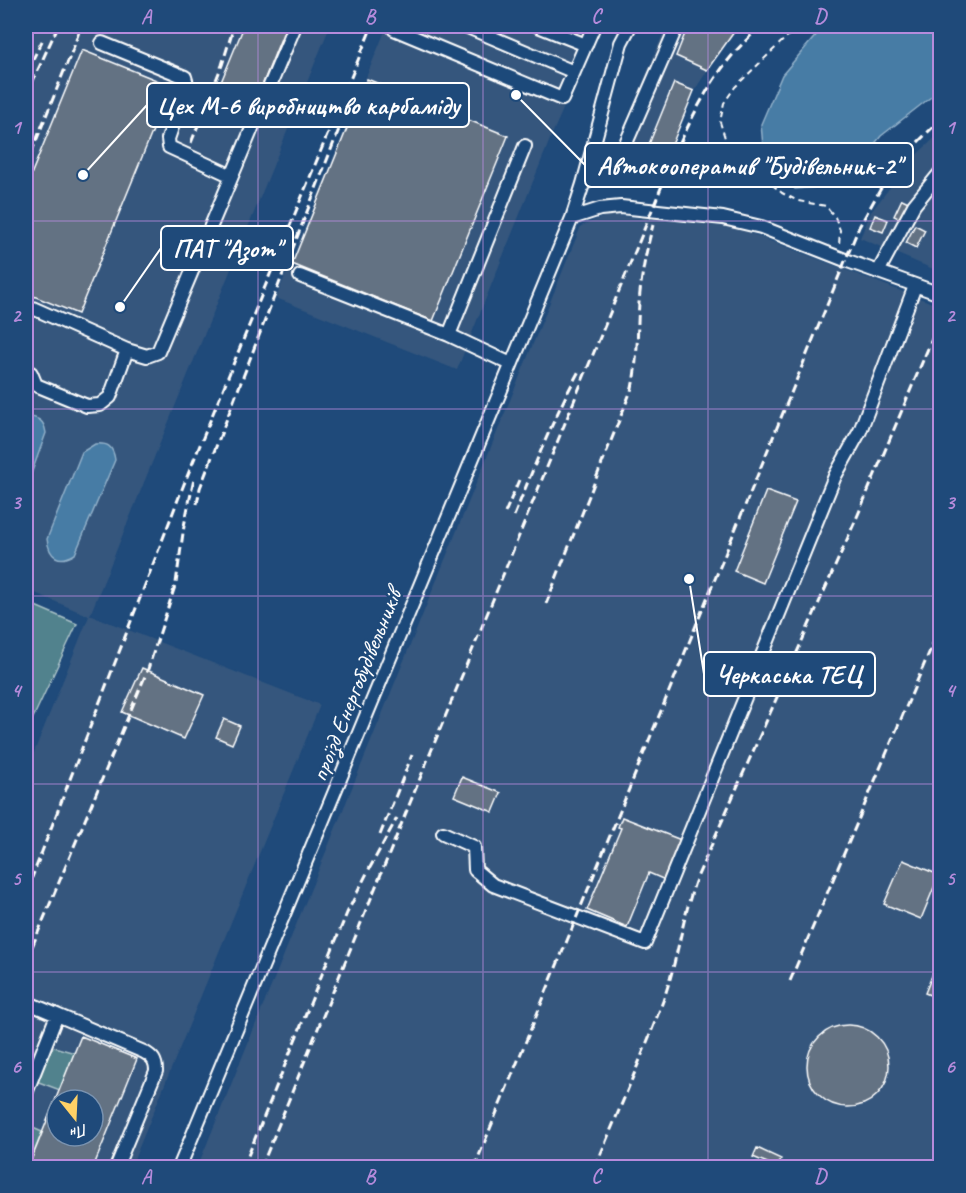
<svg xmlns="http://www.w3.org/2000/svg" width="966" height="1193" font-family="Caveat,sans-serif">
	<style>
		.built { fill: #34567d; fill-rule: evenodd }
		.green { fill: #51828d; stroke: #a8c0c6; stroke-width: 1.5 }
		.water { fill: #477ca5; stroke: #91b0c9; stroke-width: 1.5 }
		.building { fill: #647283; stroke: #fff; stroke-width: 1.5; fill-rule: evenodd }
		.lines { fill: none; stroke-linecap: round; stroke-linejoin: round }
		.minor-casing { stroke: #fff; stroke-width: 16 }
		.path { stroke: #fff; stroke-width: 2; stroke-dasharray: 6 4.5; stroke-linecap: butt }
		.minor { stroke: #1f4a7a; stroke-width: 12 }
		.rail { stroke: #fff; stroke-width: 3; stroke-dasharray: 9 4.5; stroke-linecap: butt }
		.grid { fill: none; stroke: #b68bdc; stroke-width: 1.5; stroke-opacity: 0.55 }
		.labels { text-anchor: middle; stroke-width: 5; stroke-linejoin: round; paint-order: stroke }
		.street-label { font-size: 24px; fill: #fff; stroke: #1f4a7a }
		.leader { fill: none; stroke: #fff; stroke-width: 2 }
		.callout-dot { fill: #fff; stroke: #1f4a7a; stroke-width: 2 }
		.callout { fill: #1f4a7a; stroke: #fff; stroke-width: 2 }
		.callout-label { font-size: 26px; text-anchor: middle; font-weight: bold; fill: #fff }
		.neatline { fill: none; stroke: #b68bdc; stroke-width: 2 }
		.grid-label { font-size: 20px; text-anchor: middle; font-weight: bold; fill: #b68bdc }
	</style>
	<rect width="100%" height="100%" fill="#1f4a7a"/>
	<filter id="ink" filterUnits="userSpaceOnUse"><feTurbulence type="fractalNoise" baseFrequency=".0167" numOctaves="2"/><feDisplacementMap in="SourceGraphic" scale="12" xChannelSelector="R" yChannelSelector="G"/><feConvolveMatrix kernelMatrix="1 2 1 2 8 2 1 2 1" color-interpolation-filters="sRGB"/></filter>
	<g filter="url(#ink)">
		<path class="built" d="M26,26H330L90,615L320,705L131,1167H26V772L89,616L26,589ZM57,1100H93V1136H57Z
			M387,26H600L553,132L457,370L276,298Z
			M666,26H742L733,32L694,91L667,157L656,180L604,178Z
			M940,133V272L860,238L871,212L911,160Z
			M608,215L665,220L737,228L940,306V1167L197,1168L581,226Z"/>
		<path class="green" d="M26,602L77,624L33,718L26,732Z
			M54,1047L75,1053L60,1090L36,1081L48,1052Z
			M26,1125L42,1132L31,1160L26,1159Z"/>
		<path class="water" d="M824,26H940V90L881,136L841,185L795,189L764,157L761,124L782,75Z
			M26,416C39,418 44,420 46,433L26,488Z
			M95,444C108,443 113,446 115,460L75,554C59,564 49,557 47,539L82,452Z"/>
		<path class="building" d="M244,26H286L249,118L212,104Z
			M688,26H719L734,32L707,70L676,56Z
			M82,50L171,86L78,314L26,293V187Z
			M367,79L508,136L433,321L292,264Z
			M674,83L694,91L667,157L647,149Z
			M902,199L919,207L911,224L894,216Z
			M875,215L888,220L883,232L870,227Z
			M915,225L925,230L916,248L906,243Z
			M766,491L796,502L763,583L734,571Z
			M142,668L204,695L184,739L122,712Z
			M224,719L240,726L232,744L216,737Z
			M462,777L501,793L493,812L454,796Z
			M622,817L681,840L665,880L649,873L627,927L587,910L621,828L618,827Z
			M903,860L939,875L921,919L884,904Z
			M940,956V999L925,993Z
			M26,1015L33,1018L26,1036Z
			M807 1066a41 41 0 1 1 82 0a41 41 0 1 1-82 0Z
			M81,1036L137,1059L93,1168H28ZM57,1100H93V1136H57Z
			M757,1148L781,1159L777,1167L753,1157Z"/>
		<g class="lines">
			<g class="minor-casing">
				<path id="minor" d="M465,26L574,72
					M538,26L586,45
					M394,29L562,99L594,26
					M102,43L185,77L187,84L168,139L169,147L232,176
					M583,184L616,166L677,26
					M572,218L600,209L621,207L723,218L761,227L845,260L940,294
					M878,272L914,205L940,173
					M300,276L449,335L511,364
					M26,305L127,350L147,356L158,352L295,26
					M449,335L525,146
					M31,373L36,385L87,406L100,405L110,397L127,350
					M443,833L474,847L475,870L493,885L645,943L835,476L860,431L915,286
					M26,1002L57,1015L26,1093
					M57,1015L144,1052C153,1057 156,1061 156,1071L116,1168
					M179,1168L572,218L583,184L621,43L630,26"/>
			</g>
			<path class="path" d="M798,26L735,87L724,103L720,122L725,138L731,149L782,193L798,201L826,206L835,217L840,230L839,245"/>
			<use href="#minor" class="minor"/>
			<path class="rail" d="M26,73L43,39
				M26,96L58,26
				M191,143L222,65L234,26
				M26,166L74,46L81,26
				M197,504L200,488L346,111
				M505,513L519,480
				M514,516C534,467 553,418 579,371
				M546,604L632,388C638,360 637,332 639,303C641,277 646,251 653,225
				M380,835L412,755
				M26,893L184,484L372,26
				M27,959L148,669L176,583L184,526L194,479
				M790,981L940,627
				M243,1168L347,913L367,873L397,818
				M261,1168L674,156C697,106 719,61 762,26
				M474,1168L859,227L884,183L910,150L940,120
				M595,1168C618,1112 642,1057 663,1001C677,962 682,921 695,882L857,517L940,320"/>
		</g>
	</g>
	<path class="grid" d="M258,26V1168M483,26V1168M708,26V1168M26,221H940M26,409H940M26,596H940M26,784H940M26,972H940"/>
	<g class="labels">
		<g class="street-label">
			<text transform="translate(356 685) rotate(-68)" y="8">проїзд Енергобудівельників</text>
		</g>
	</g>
	<path class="leader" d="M83 175L147 105M516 95L585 165M120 307L161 248M689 579L704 674"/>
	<g class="callout-dot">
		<circle cx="83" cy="175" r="6"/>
		<circle cx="516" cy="95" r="6"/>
		<circle cx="120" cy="307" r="6"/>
		<circle cx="689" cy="579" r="6"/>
	</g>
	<g class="callout">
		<rect x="147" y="83" width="322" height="44" rx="6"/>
		<rect x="585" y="143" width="328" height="44" rx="6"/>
		<rect x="161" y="226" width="132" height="44" rx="6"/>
		<rect x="704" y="652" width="171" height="44" rx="6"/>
	</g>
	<g class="callout-label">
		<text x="308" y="114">Цех М-6 виробництво карбаміду</text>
		<text x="749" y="174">Автокооператив "Будівельник-2"</text>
		<text x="227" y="257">ПАТ "Азот"</text>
		<text x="789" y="683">Черкаська ТЕЦ</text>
	</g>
	<rect width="966" height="1193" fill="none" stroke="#1f4a7a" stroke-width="66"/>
	<g transform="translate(75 1118) rotate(162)"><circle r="28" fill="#1f4a7a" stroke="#7992af" stroke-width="1.5"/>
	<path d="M0-4.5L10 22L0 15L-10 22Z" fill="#ffd166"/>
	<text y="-9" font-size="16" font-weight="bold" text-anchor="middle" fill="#ffffff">Пн</text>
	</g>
	<rect x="33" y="33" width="900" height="1127" class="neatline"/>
	<g class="grid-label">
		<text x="146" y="23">A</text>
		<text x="370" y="23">B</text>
		<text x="596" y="23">C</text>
		<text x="820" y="23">D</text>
		<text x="16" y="134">1</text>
		<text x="950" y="134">1</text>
		<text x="16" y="322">2</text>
		<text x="950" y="322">2</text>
		<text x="16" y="509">3</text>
		<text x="950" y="509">3</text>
		<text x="16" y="697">4</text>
		<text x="950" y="697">4</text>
		<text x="16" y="885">5</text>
		<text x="950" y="885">5</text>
		<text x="16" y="1073">6</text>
		<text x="950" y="1073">6</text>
		<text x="146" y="1183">A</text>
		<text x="370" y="1183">B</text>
		<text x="596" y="1183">C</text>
		<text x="820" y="1183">D</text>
	</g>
</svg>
